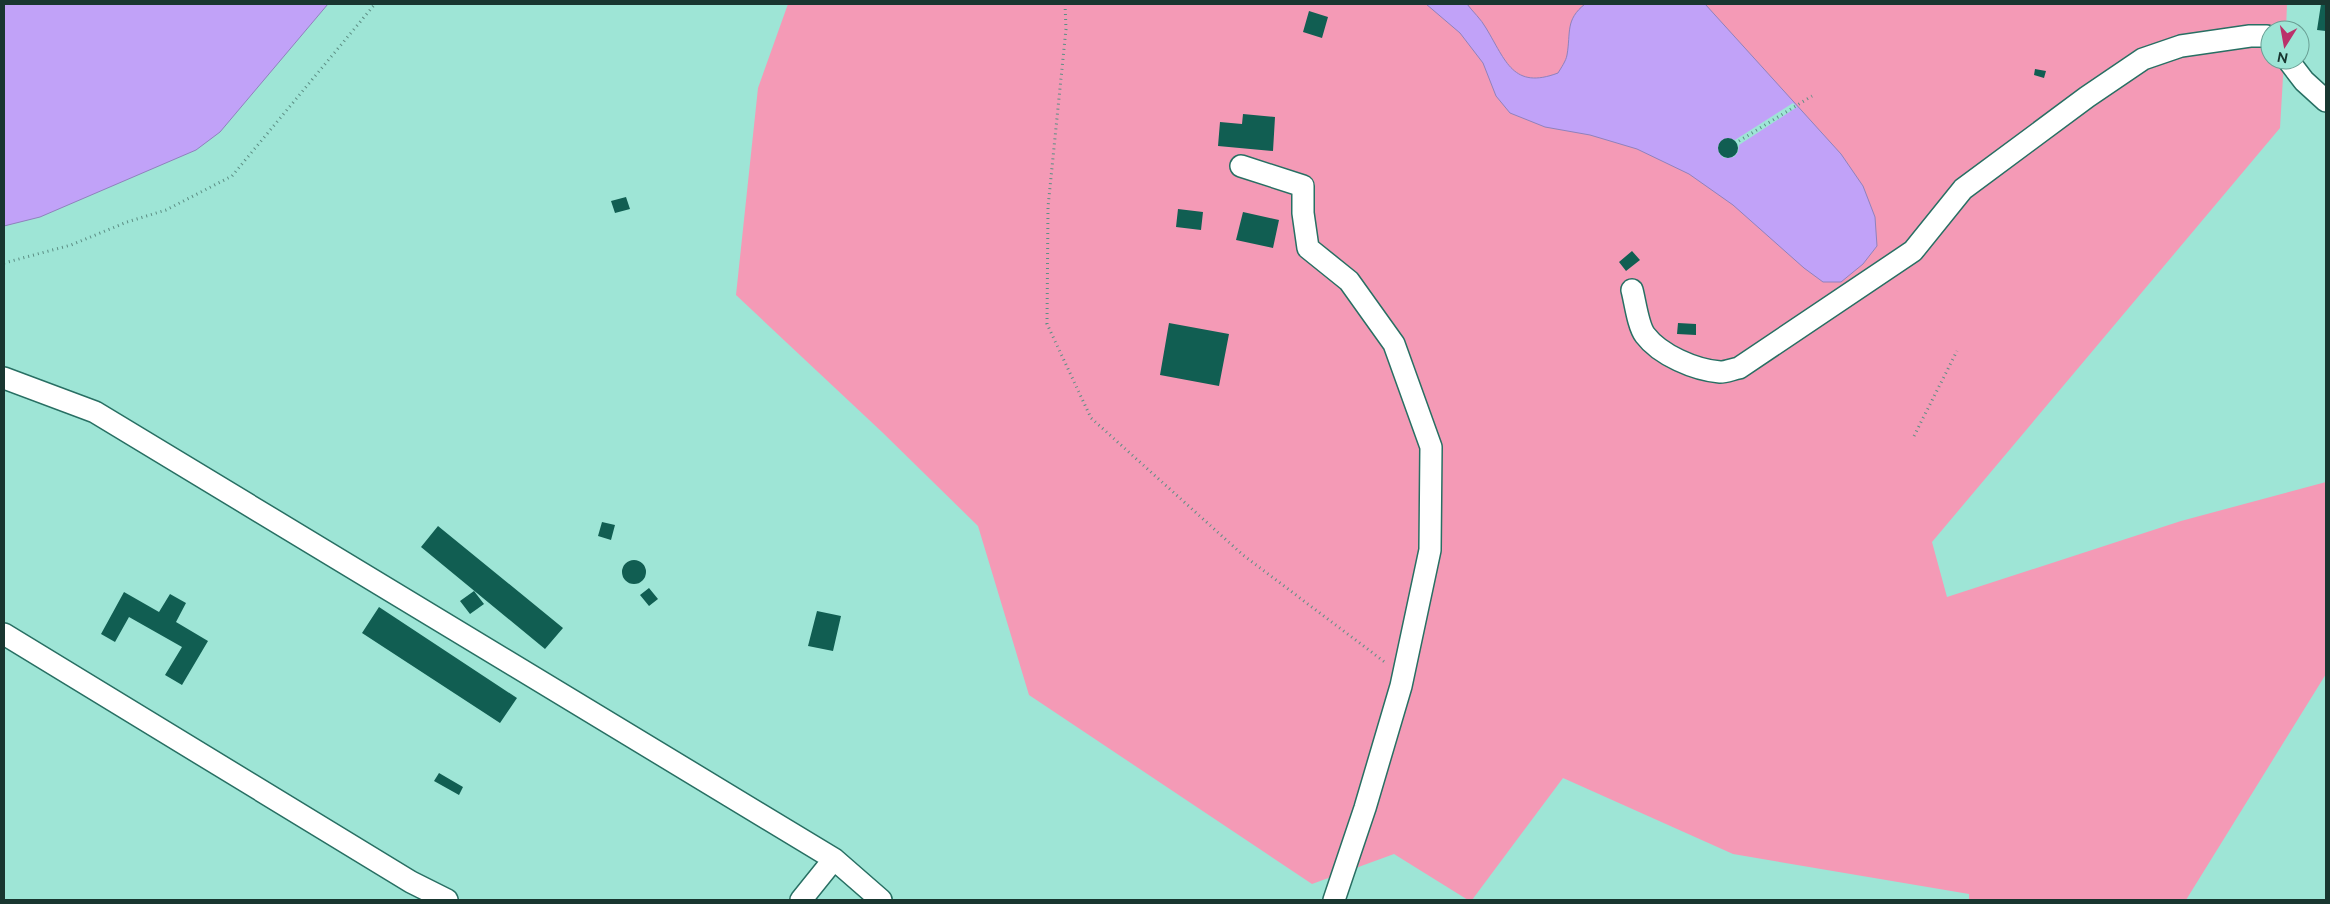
<svg xmlns="http://www.w3.org/2000/svg" width="2330" height="904" font-family="Raleway,sans-serif">
	<style>
		.green { fill: #f49ab6 }
		.water { fill: #c1a2f8; stroke: #8f82bc }
		.pier { fill: #9ee5d6 }
		.building { fill: #115e52 }
		.lines { fill: none; stroke-linecap: round; stroke-linejoin: round }
		.minor-casing { stroke: #286f63; stroke-width: 24 }
		.path { stroke: #5c8e84; stroke-width: 3; stroke-dasharray: 1 4; stroke-linecap: butt }
		.minor { stroke: #fff; stroke-width: 21 }
	</style>
	<rect width="100%" height="100%" fill="#9ee5d6"/>
	<path class="green" d="M788,4H2287L2286,30H2270V60H2284L2280,128L1932,542L1947,597L2181,521L2326,482V674L2186,900H1969V894L1733,854L1563,778L1472,900H1468L1394,854L1312,884L1029,695L978,526L882,432L736,295L758,88Z"/>
	<path class="water" d="M4,4H328L220,132L196,150L40,217L4,226Z
		M1426,4H1467C1473,12 1481,19 1486,28C1506,61 1513,90 1558,73C1561,68 1566,61 1567,55C1571,32 1565,20 1585,4H1705L1841,154L1863,186L1875,217L1877,246L1863,264L1841,282H1823L1804,268L1733,205L1689,174L1637,149L1590,135L1545,127L1510,113L1496,96L1483,63L1460,33Z"/>
	<path class="pier" d="M1793,103L1797,107L1739,145L1738,152L1734,157L1724,158L1719,153L1718,146L1722,140L1728,138L1735,140Z"/>
	<path class="building" d="M2321,4H2326V31L2317,30Z
		M1309,11L1328,17L1322,38L1303,32Z
		M2035,69L2046,71L2044,78L2034,75Z
		M1243,114L1275,117L1273,151L1218,146L1220,122L1242,124Z
		M1718 148a10 10 0 1 1 20 0a10 10 0 1 1-20 0Z
		M626,197L630,209L615,213L611,201Z
		M1178,209L1203,212L1201,230L1176,227Z
		M1243,212L1279,220L1273,248L1236,240Z
		M1632,251L1640,260L1626,271L1619,262Z
		M1169,323L1229,334L1219,386L1160,375Z
		M1678,323L1696,324V335L1677,334Z
		M602,522L615,525L611,540L598,536Z
		M438,526L563,628L545,649L421,547Z
		M622 572a12 12 0 1 1 24 0a12 12 0 1 1-24 0Z
		M649,588L658,599L649,606L640,595Z
		M474,591L484,604L470,614L460,601Z
		M124,592L159,612L170,594L186,603L176,622L208,641L182,685L165,675L182,647L129,617L115,642L101,634Z
		M379,607L517,698L500,723L362,633Z
		M817,611L841,616L833,651L808,646Z
		M439,773L463,787L459,795L434,781Z"/>
	<g class="lines">
		<g class="minor-casing">
			<path id="minor" d="M2288,60L2304,81L2326,101
				M1241,166L1303,186V213L1308,248L1349,281L1394,344L1431,447L1430,550L1401,686L1365,808L1334,900
				M1632,290C1635,301 1638,326 1645,335C1660,355 1695,370 1720,372C1726,372 1733,369 1739,368L1913,251L1963,189L2087,97L2143,59L2181,46L2250,36H2267L2270,39
				M4,378L95,412L834,859L881,900
				M4,634L411,882L447,900
				M801,900L834,859"/>
		</g>
		<path class="path" d="M1065,4L1066,29L1048,207L1047,324L1091,418L1243,555L1386,663
			M1739,141L1812,96
			M4,263L71,245L127,222L166,210L232,176L375,4
			M1914,436L1957,351"/>
		<use href="#minor" class="minor"/>
	</g>
	<rect width="2330" height="904" fill="none" stroke="#193630" stroke-width="10"/>
	<g transform="translate(2285 45) rotate(191)"><circle r="24" fill="#9ee5d6" stroke="#699f94"/>
	<path d="M0-4L9 19L0 12L-9 19Z" fill="#bb316a"/>
	<text y="-8" font-size="14" font-weight="bold" text-anchor="middle" fill="#193630">N</text>
	</g>
</svg>
